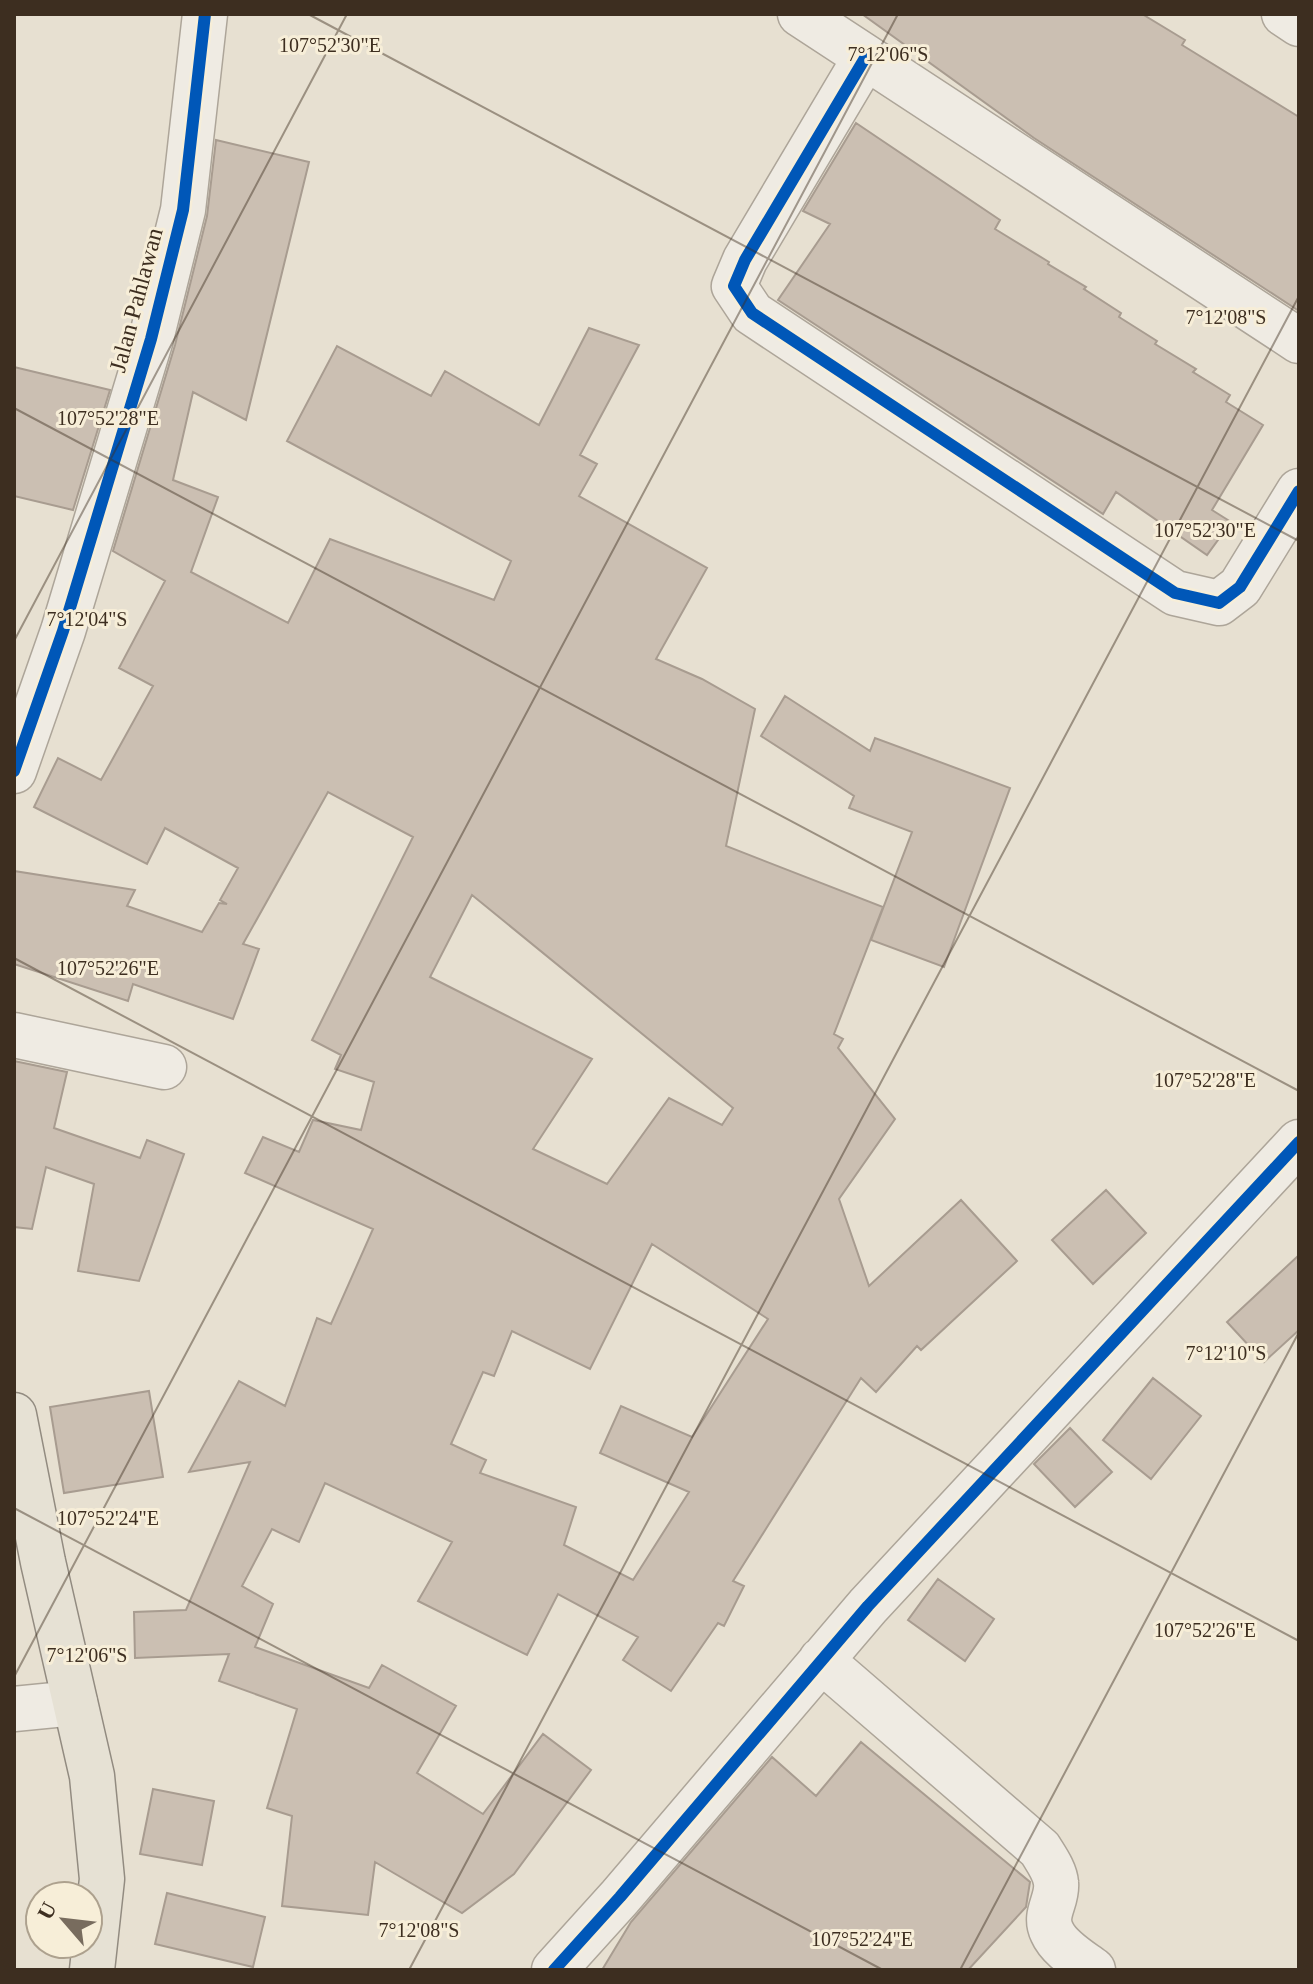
<svg xmlns="http://www.w3.org/2000/svg" width="1313" height="1984" font-family="Georgia,serif">
	<style>
		.building { fill: #cbbfb2; stroke: #a89c90; stroke-width: 2; fill-rule: evenodd }
		.lines { fill: none; stroke-linecap: round; stroke-linejoin: round }
		.minor-casing { stroke: #ada599; stroke-width: 47 }
		.major-casing { stroke: #928b80; stroke-width: 47 }
		.minor { stroke: #efebe3; stroke-width: 44 }
		.major { stroke: #e6e1d4; stroke-width: 44 }
		.cycleway-casing { stroke: #f7eed8; stroke-width: 17 }
		.cycleway { stroke: #0057b8; stroke-width: 12 }
		.ticks { fill: none; stroke: #3d2e20; stroke-width: 2; stroke-opacity: 0.45 }
		.labels { text-anchor: middle; stroke-width: 6; stroke-linejoin: round; paint-order: stroke }
		.street-label { font-size: 24px; fill: #3d2e20; stroke: #f7eed8 }
		.ticks-label { font-size: 20px; text-anchor: middle; fill: #3d2e20; stroke: #f7eed8; stroke-width: 6; stroke-linejoin: round; paint-order: stroke }
	</style>
	<rect width="100%" height="100%" fill="#e7e0d1"/>
	<path class="building" d="M862,14H1142L1185,40L1182,45L1299,117V311L1034,138Z
		M856,123L1000,220L995,229L1049,262L1048,264L1086,287L1084,289L1121,313L1119,317L1157,341L1155,344L1196,369L1193,372L1230,395L1226,402L1263,425L1212,510L1231,522L1207,555L1116,492L1103,514L778,300L830,224L803,211Z
		M216,140L309,162L246,420L193,392L173,480L218,497L191,572L288,623L330,539L494,600L511,561L287,441L337,346L431,396L445,371L539,425L589,328L639,345L580,455L597,464L579,496L707,568L656,659L702,679L755,709L726,846L883,907L834,1034L843,1039L838,1048L895,1119L839,1199L869,1286L961,1200L1017,1261L921,1350L917,1346L876,1392L861,1378L733,1581L744,1586L724,1626L718,1623L671,1691L623,1660L638,1637L558,1594L527,1655L418,1601L452,1542L325,1483L299,1542L272,1529L242,1586L273,1604L255,1647L369,1688L382,1665L456,1706L417,1773L483,1814L543,1734L591,1770L514,1874L462,1913L375,1862L368,1915L282,1906L292,1816L267,1808L297,1709L219,1681L229,1654L135,1658L134,1612L186,1610L250,1462L189,1472L239,1381L285,1406L317,1318L331,1324L373,1229L245,1173L263,1137L299,1152L313,1120L361,1130L374,1082L335,1069L341,1055L312,1040L413,837L328,792L243,944L259,949L233,1019L133,984L128,1001L14,964V871L135,890L127,906L202,932L219,903L227,904L220,900L238,868L165,828L147,864L34,807L58,758L101,780L153,686L119,668L165,581L113,551L175,345L207,216ZM472,895L733,1108L722,1125L669,1098L607,1184L533,1149L592,1059L430,977ZM652,1244L768,1319L692,1437L621,1406L600,1453L689,1492L633,1580L564,1545L576,1507L480,1473L486,1460L451,1444L483,1372L494,1376L512,1331L590,1369Z
		M14,367L110,390L73,510L14,496Z
		M785,696L870,751L875,738L1010,788L944,967L871,940L912,832L849,808L854,796L761,736Z
		M14,1061L67,1072L54,1128L140,1158L147,1140L184,1154L139,1281L78,1271L94,1184L46,1167L32,1229L14,1227Z
		M1106,1190L1146,1233L1093,1284L1052,1240Z
		M1299,1255V1330L1264,1362L1227,1322Z
		M1153,1378L1201,1416L1151,1479L1103,1440Z
		M149,1391L163,1477L64,1493L50,1407Z
		M1070,1428L1112,1472L1075,1507L1034,1464Z
		M938,1579L994,1619L965,1661L908,1620Z
		M861,1742L1030,1882L1026,1907L968,1970H602L631,1922L772,1757L816,1796Z
		M153,1789L214,1801L202,1865L140,1854Z
		M167,1893L265,1917L253,1967L155,1944Z"/>
	<g class="lines">
		<g class="minor-casing">
			<path id="minor" d="M800,14L1299,341
				M1284,14L1299,24
				M865,58L745,260L734,286L752,313L1175,593L1219,603L1240,587L1299,491
				M14,771L63,631L151,339L183,210L205,14
				M14,1035L164,1067
				M821,1660L1040,1849C1046,1859 1055,1871 1056,1883C1058,1901 1043,1914 1052,1932C1059,1948 1078,1959 1093,1970
				M14,1709L75,1703
				M554,1970L620,1897L868,1606L1299,1142"/>
		</g>
		<g class="major-casing">
			<path id="major" d="M14,1415L43,1562L92,1776L102,1879L92,1970"/>
		</g>
		<use href="#minor" class="minor"/>
		<use href="#major" class="major"/>
		<g class="cycleway-casing">
			<path id="cycleway" d="M865,58L745,260L734,286L752,313L1175,593L1219,603L1240,587L1299,491
				M14,771L63,631L151,339L183,210L205,14
				M554,1970L620,1897L868,1606L1299,1142"/>
		</g>
		<use href="#cycleway" class="cycleway"/>
	</g>
	<path class="ticks" d="M308,14L1299,541M14,408L1299,1091M14,641L347,14M14,958L1299,1641M14,1508L883,1970M14,1677L898,14M409,1970L1299,296M960,1970L1299,1332"/>
	<g class="labels">
		<g class="street-label">
			<text transform="translate(136 300) rotate(-75)" y="8">Jalan Pahlawan</text>
		</g>
	</g>
	<g class="ticks-label">
		<text x="330" y="52">107°52'30"E</text>
		<text x="888" y="61">7°12'06"S</text>
		<text x="1226" y="324">7°12'08"S</text>
		<text x="108" y="425">107°52'28"E</text>
		<text x="1205" y="537">107°52'30"E</text>
		<text x="87" y="626">7°12'04"S</text>
		<text x="108" y="975">107°52'26"E</text>
		<text x="1205" y="1087">107°52'28"E</text>
		<text x="1226" y="1360">7°12'10"S</text>
		<text x="108" y="1525">107°52'24"E</text>
		<text x="1205" y="1637">107°52'26"E</text>
		<text x="87" y="1662">7°12'06"S</text>
		<text x="419" y="1937">7°12'08"S</text>
		<text x="862" y="1946">107°52'24"E</text>
	</g>
	<rect width="1313" height="1984" fill="none" stroke="#3d2e20" stroke-width="32"/>
	<g transform="translate(64 1920) rotate(298)"><circle r="38" fill="#f7eed8" stroke="#ada18e" stroke-width="2"/>
	<path d="M0-6L14 30L0 20L-14 30Z" fill="#786c5e"/>
	<text y="-12" font-size="22" font-weight="bold" text-anchor="middle" fill="#3d2e20">U</text>
	</g>
</svg>
